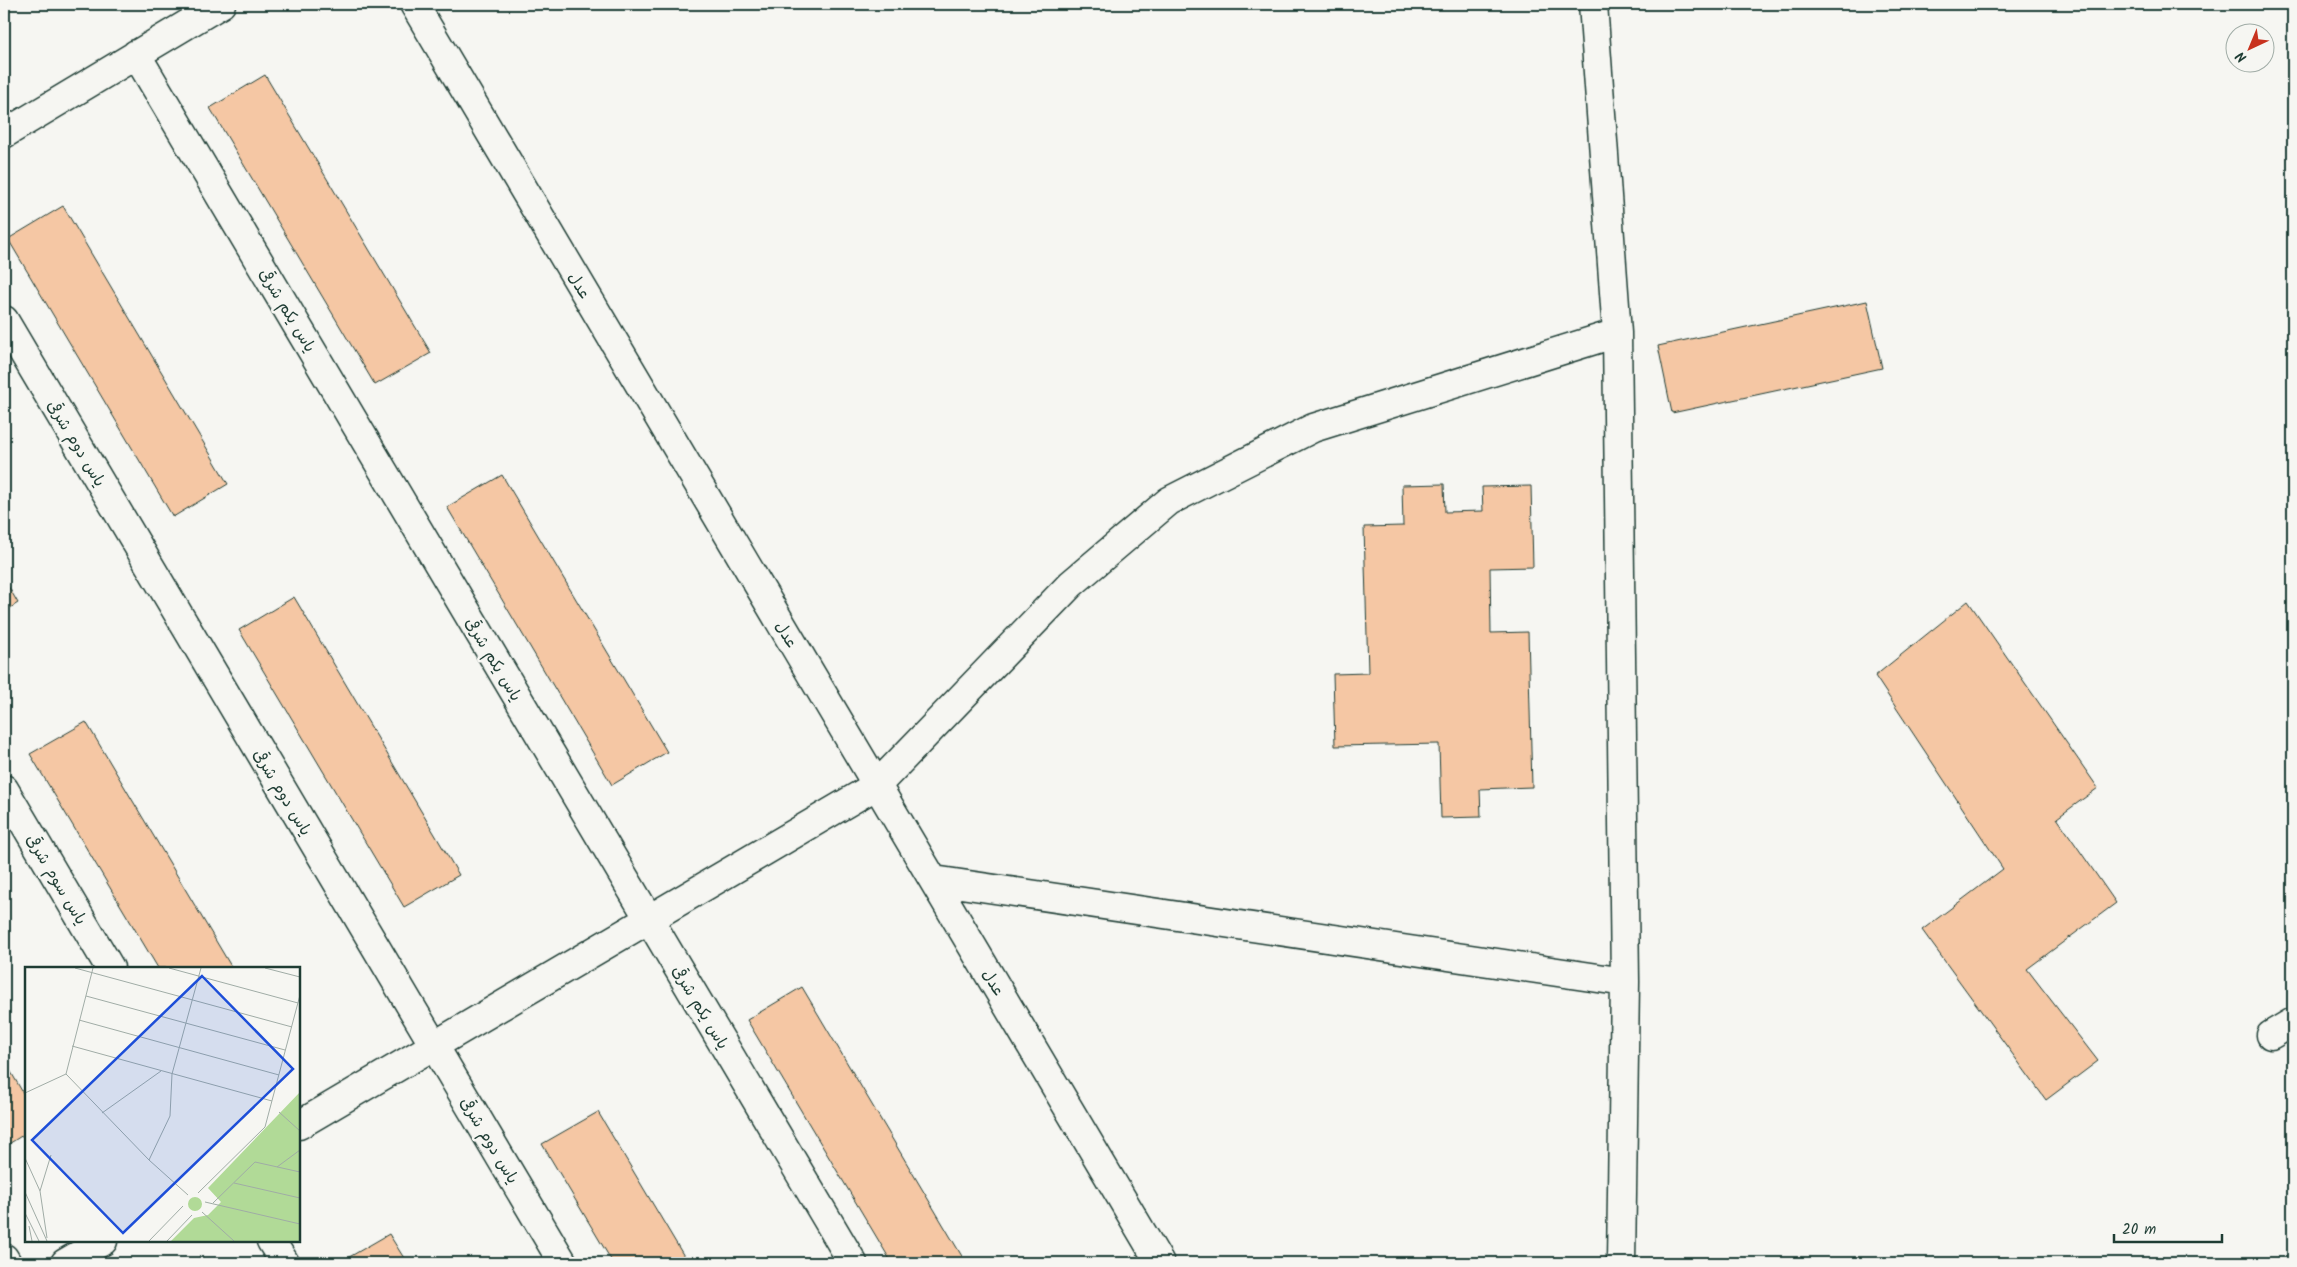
<svg xmlns="http://www.w3.org/2000/svg" width="2297" height="1267" font-family="Kalam,'Playpen Sans Arabic',sans-serif">
	<style>
		.building { fill: #f5c7a4; stroke: #1f3d34 }
		.lines { fill: none; stroke-linecap: round; stroke-linejoin: round }
		.street-casing { stroke: #1f3d34; stroke-width: 31 }
		.street { stroke: #f6f6f2; stroke-width: 28 }
		.labels { text-anchor: middle; stroke-width: 5; stroke-linejoin: round; paint-order: stroke }
		.street-label { font-size: 16px; fill: #1f3d34; stroke: #f6f6f2 }
		.inset-road { fill: none; stroke: #a0aca6; stroke-width: 1 }
		.view { fill: #1d4ed8; fill-opacity: 0.15; stroke: #1d4ed8; stroke-width: 2.5 }
		.inset-edge { fill: none; stroke: #1f3d34; stroke-width: 2.5 }
	</style>
	<rect width="100%" height="100%" fill="#f6f6f2"/>
	<filter id="ink" filterUnits="userSpaceOnUse"><feTurbulence type="fractalNoise" baseFrequency=".02" numOctaves="2"/><feDisplacementMap in="SourceGraphic" scale="10" xChannelSelector="R" yChannelSelector="G"/><feConvolveMatrix kernelMatrix="1 2 1 2 8 2 1 2 1" color-interpolation-filters="sRGB"/></filter>
	<g filter="url(#ink)">
		<path class="building" d="M265,75L431,353L375,385L210,108Z
			M63,206L228,484L173,517L8,239Z
			M1867,301L1882,368L1672,413L1658,346Z
			M502,475L667,752L612,785L447,507Z
			M1444,484L1445,512L1483,511L1482,487L1531,486L1533,567L1490,568L1491,633L1528,632L1532,787L1480,789L1481,817L1441,818L1439,744L1335,746L1333,674L1368,673L1364,527L1403,526L1402,485Z
			M4,579L18,603L4,612Z
			M294,597L459,875L404,907L239,630Z
			M1968,601L2098,788L2057,818L2116,903L2027,969L2098,1061L2046,1100L1922,930L2003,869L1875,676Z
			M86,722L232,968H158L30,754Z
			M802,987L966,1263H892L747,1020Z
			M4,1060L26,1098V1133L4,1147Z
			M598,1112L688,1263H613L542,1144Z
			M389,1234L407,1263H339Z"/>
		<g class="lines">
			<g class="street-casing">
				<path id="street" d="M414,4L1160,1263
					M1593,4L1617,333L1625,982L1621,1263
					M136,54L853,1263
					M4,134L221,4
					M4,320L563,1263
					M4,789L110,968
					M934,880L1625,982
					M2271,1035L2293,1022
					M299,1125L877,785L1071,584L1169,501L1313,428L1617,333
					M271,1241L285,1263
					M4,1258L7,1263
					M65,1263L103,1241"/>
			</g>
			<use href="#street" class="street"/>
		</g>
	</g>
	<g class="labels">
		<g class="street-label">
			<text transform="translate(580 285) rotate(59)" y="6">عدل</text>
			<text transform="translate(288 310) rotate(59)" y="6">یاس یکم شرقی</text>
			<text transform="translate(77 443) rotate(59)" y="6">یاس دوم شرقی</text>
			<text transform="translate(787 634) rotate(59)" y="6">عدل</text>
			<text transform="translate(494 659) rotate(59)" y="6">یاس یکم شرقی</text>
			<text transform="translate(283 792) rotate(59)" y="6">یاس دوم شرقی</text>
			<text transform="translate(57 879) rotate(59)" y="6">یاس سوم شرقی</text>
			<text transform="translate(994 982) rotate(59)" y="6">عدل</text>
			<text transform="translate(701 1007) rotate(59)" y="6">یاس یکم شرقی</text>
			<text transform="translate(490 1140) rotate(59)" y="6">یاس دوم شرقی</text>
		</g>
	</g>
	<g transform="translate(25 967)">
		<rect width="275" height="275" fill="#f6f6f2"/>
		<path d="M275,125V274H146L169,251L183,248L196,235L183,221ZM163 237a7 7 0 1 1 14 0a7 7 0 1 1-14 0Z" fill="#b1da97"/>
		<path class="inset-road" d="M50,1L267,60M144,1L273,36M240,1L275,10M61,29L260,83M54,53L254,108M47,79L247,134M41,107L124,193L163,228M41,107L68,1M0,126L41,107M254,145L275,164M77,146L136,104M0,191L15,224L22,271M124,193L145,149L147,107L176,1M252,200L275,183M209,216L275,231M15,224L26,188M0,225L22,274M173,226L240,160L275,28M180,235L275,257M188,236L230,195L275,205M177,245L209,274M0,246L14,274M4,259L7,274M124,274L158,239M142,274L167,248"/>
		<path class="view" d="M177,9L268,102L98,266L7,173Z"/>
		<rect width="275" height="275" class="inset-edge"/>
	</g>
	<rect width="2297" height="1267" fill="none" stroke="#f6f6f2" stroke-width="20"/>
	<rect x="10" y="10" width="2277" height="1247" fill="none" stroke="#1f3d34" stroke-width="2" filter="url(#ink)"/>
	<g transform="translate(2250 48) rotate(224)"><circle r="24" fill="#f6f6f2" stroke="#a0aca6"/>
	<path d="M0-4L9 19L0 12L-9 19Z" fill="#c8321e"/>
	<text y="-8" font-size="14" font-weight="bold" text-anchor="middle" fill="#1f3d34">N</text>
	</g>
	<path d="M2114 1234v8h108v-8" fill="none" stroke="#1f3d34" stroke-width="2.5"/>
	<text x="2122" y="1234" font-size="15" fill="#1f3d34" stroke="#f6f6f2" stroke-width="4" paint-order="stroke">20 m</text>
</svg>
